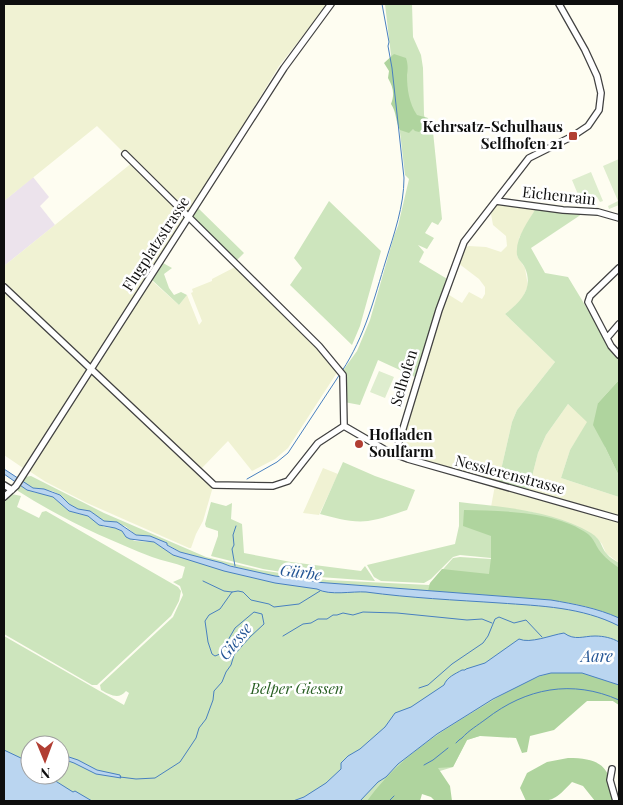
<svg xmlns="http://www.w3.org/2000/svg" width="623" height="805" font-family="'Playfair Display',serif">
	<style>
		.industrial { fill: #ece3ec }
		.farmland { fill: #f0f2d3 }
		.green { fill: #cde5bd; fill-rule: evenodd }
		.forest { fill: #afd49e }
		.pitch { fill: #deedce }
		.water { fill: #bad5f0; stroke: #4880c0 }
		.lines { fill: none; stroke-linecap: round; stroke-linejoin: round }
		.stream { stroke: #4880c0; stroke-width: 1 }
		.minor-casing { stroke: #414141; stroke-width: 8 }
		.minor { stroke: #fff; stroke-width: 5.5 }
		.poi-dot { fill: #b13e33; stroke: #fff; stroke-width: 2 }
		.labels { text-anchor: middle; stroke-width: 5; stroke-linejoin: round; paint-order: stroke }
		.poi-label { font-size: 15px; font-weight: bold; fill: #0e0e0e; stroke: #fff; text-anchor: end }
		.street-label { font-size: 15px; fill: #0e0e0e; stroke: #fff }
		.park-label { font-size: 15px; font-style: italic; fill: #296024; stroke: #fff }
		.water-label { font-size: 16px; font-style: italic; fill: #235494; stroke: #fff }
	</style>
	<rect width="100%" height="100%" fill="#fefdf1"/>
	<path class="industrial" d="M33,177L49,197L40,206L55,225L4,266V201Z"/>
	<path class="farmland" d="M4,4H328L279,66L188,216L26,467L23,468L4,455V266L133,162L97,126L4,201Z
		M500,203L536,208L519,238L517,256L525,268L528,286L521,301L505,314L555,362L517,410L512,422L498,483L398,454L446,293L462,303L469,292L482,299L485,294V287L479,279L458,263L464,248L469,246L486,247L501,252L507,246L506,236L493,225L491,214L494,205Z
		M237,266L317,345L338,371L288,448L275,459L252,471L228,441L201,469H199L95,369V366L157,269L158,271L152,281L179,305L187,295L199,325L202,321L191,293L193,292L192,289L212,281V279Z
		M91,374H93L211,486L212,490L203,521L196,534L191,548H189L87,503L46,482L29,471V469Z
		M568,404L588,422L570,450L561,478L619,497V517L528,492L538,453L546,435Z
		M323,468L338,474L319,515L303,513Z
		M495,485L619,520V563L606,553L602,544L596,537L574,525L532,512L491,507Z"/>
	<path class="green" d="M385,4H412L413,37L421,55L423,68L424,115L426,121L432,122L442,219L438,225L432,222L425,233L434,238L427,249L418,245L424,252L419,262L449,280L415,377L378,360L360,405L344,402V369L357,351L370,320L394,236L398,226L409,179L405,175Z
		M329,201L381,251L360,326L352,345L290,285L302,268L294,258Z
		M197,207L244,253L236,261L194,219L192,215Z
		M536,208L582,214L531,248L545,273L568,277L611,348L619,358V380L598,403L605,447L619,476V497L561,478L570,450L587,422L568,404L546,435L538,453L528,492L498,483L512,422L517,410L555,362L505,314C520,302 534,289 525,268C523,263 518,260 517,255C515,238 528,222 536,208Z
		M163,263L172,268L164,274L169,288L174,295L181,292L187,295L179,305L152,280Z
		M343,462L375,476L415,490L407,510C394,514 382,519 368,521C352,523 335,518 320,514Z
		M31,476L104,513L206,557L260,570L327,580L429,585L453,558L460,557L491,559V558L460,555L453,557L431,579L424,583L381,581L374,577L367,565L455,544L459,526V502C501,507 553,510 591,533C603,541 600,546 607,554C610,558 615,560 619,563V705L613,701H587L467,740L453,767L414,779L412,801H4V636L124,705L129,693L126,691C119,700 110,695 101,690L100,685L173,617L183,595L180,586L173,582L182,578L185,567C175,563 163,561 152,557C106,539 60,518 18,491L17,489L19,485L36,493H44L53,497L69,511L88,516L104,527L115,528L122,531L126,537L135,541L154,542L173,555L258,579L263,574L180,552L170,546L136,535L125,526L104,521L90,511L78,509L69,504L60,495L52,491L33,488L22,481L24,477ZM30,745H60V775H30Z
		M12,494L21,496L17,507L39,518L42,512L46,511L178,587L181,591L179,601L171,616L97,685H92L4,634V500Z
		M211,502L226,506L232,503L231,519L242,524L244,553L291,562L361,571L365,566L375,581L306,576L263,569L211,556L218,536V531L206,527L205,524Z"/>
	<path class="forest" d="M394,54L406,58C408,64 408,69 407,75C407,89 409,103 417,115L428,118L429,125L419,132L415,131L413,129L409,133L400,130C395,120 397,113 391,104C395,94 393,87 388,78L389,71L384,63Z
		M619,380V476L605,447L593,425L598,403Z
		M464,510C502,511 556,511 588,534C594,539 595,544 599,550C604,557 612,563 619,568V618C558,590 492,602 428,591L430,583L442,569L489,574L491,558V536L463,526Z
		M551,673H582L619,685V705L613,701H587L554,730L530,736L527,752L522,753L516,738L480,736L467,740L453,767L438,768L450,786L452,801H435L431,797L422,794L420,801H367C394,764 424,743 462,719C491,702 518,682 551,673Z
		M568,758C605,758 609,769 616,801H595L583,786L572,782C553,802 553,801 526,801L520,788L527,773L547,762Z"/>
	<path class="pitch" d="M619,159V205L609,209L608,206L618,201L603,166Z
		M591,172L603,201L600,202L597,197L582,204L572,180Z
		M379,371L394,377L385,398L370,392Z"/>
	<path class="water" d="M4,469L33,488L44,489L60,495L69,504L78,509L90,511L104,521L117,522L136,535L150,536L167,543V545L180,552L222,563L230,566L275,576L310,580L315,582L551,600C574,604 597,608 619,618V626C582,607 541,606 500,603C455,600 410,598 366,592C352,591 330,596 317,589L275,583L224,571L173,555L154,542L130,539L126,537L122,531L115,528L99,525L88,516L69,511L53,497L27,490L4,474Z
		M564,633C575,641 583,636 595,636C604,636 612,638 619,642V685L582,673H551L539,676L493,699L437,734L398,764L386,777L378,782L360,801H293L304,797L326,783L341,769V763L348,756L360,749L385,727L395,713L411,707L444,685C447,677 455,674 462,670H465L466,669L485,663L519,639C530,644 551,635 564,633Z
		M4,750L23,759L30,765V775H46L73,792L75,791L92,801H4Z
		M60,754L78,760L97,770L120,775L121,778L96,774L74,763L60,758Z"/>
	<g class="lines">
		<path class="stream" d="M342,371C365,336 374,299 386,260C394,234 404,206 404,178L392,68L388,46L389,42L382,4
			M247,479L277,462L288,453L340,374
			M235,566L232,549L234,545L233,535L236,526
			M203,581L224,591L232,592
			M283,636L303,624L311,623L318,619H327L333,615H337L343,613L353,615L363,612L397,613L467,620L482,619L492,623
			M419,688L428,685L452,664L483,643L488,636L495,619L499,617L514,623L526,620L542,637
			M456,743L459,740L462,738C468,731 478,725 486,719C526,688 572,679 619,700
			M424,765L433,760L448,748
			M120,777L136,779L155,778L180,762L196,738L199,728L206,719L213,700L214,691L222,682L226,672L231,665L234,655L250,637L264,624L262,614L254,612L235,628L220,654L215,656L212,654L208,642L205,621L209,615L220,609L232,592L238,591L243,592L251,600L269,604L274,607L299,604L320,591
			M389,801L394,796"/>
		<g class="minor-casing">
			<path id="minor" d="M125,154L319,346L343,375L344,426
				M496,201L563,210L598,212L619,218
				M619,268L590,296L588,302L611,346L619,355
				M4,287L214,485L273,486L288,481L318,443L344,426
				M607,338L619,324
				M344,426L387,451L408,459L619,519
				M395,455L439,310L464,242L529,158L573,136L588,126L599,110L601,93L597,76L585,50L559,4
				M4,485L12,490
				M4,497L16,486L284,68L331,4
				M612,769L610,780L616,801"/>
		</g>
		<use href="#minor" class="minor"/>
	</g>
	<g class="poi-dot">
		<rect x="568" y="131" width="10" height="10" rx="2.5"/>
		<circle cx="359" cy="444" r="5"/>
	</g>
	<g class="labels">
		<g class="poi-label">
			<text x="563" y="132">Kehrsatz-Schulhaus<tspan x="563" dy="17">Selfhofen 21</tspan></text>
			<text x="369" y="440" text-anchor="start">Hofladen<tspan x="369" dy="17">Soulfarm</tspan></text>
		</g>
		<g class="street-label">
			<text transform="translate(559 196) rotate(6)" y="5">Eichenrain</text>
			<text transform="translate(156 244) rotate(-57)" y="5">Flugplatzstrasse</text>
			<text transform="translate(404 378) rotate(-73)" y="5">Selhofen</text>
			<text transform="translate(510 475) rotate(15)" y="5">Nesslerenstrasse</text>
		</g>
		<g class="park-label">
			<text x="297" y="694">Belper Giessen</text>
		</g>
		<g class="water-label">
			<text transform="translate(301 572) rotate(7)" y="6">Gürbe</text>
			<text transform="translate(235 641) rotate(-51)" y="6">Giesse</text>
			<text x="597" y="662">Aare</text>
		</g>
	</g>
	<rect width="623" height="805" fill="none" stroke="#0e0e0e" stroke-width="10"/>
	<g transform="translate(45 760) rotate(179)"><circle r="24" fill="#ffffff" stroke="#9f9f9f"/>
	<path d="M0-4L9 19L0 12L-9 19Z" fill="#b13e33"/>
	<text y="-8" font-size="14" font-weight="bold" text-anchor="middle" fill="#0e0e0e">N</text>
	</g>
</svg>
